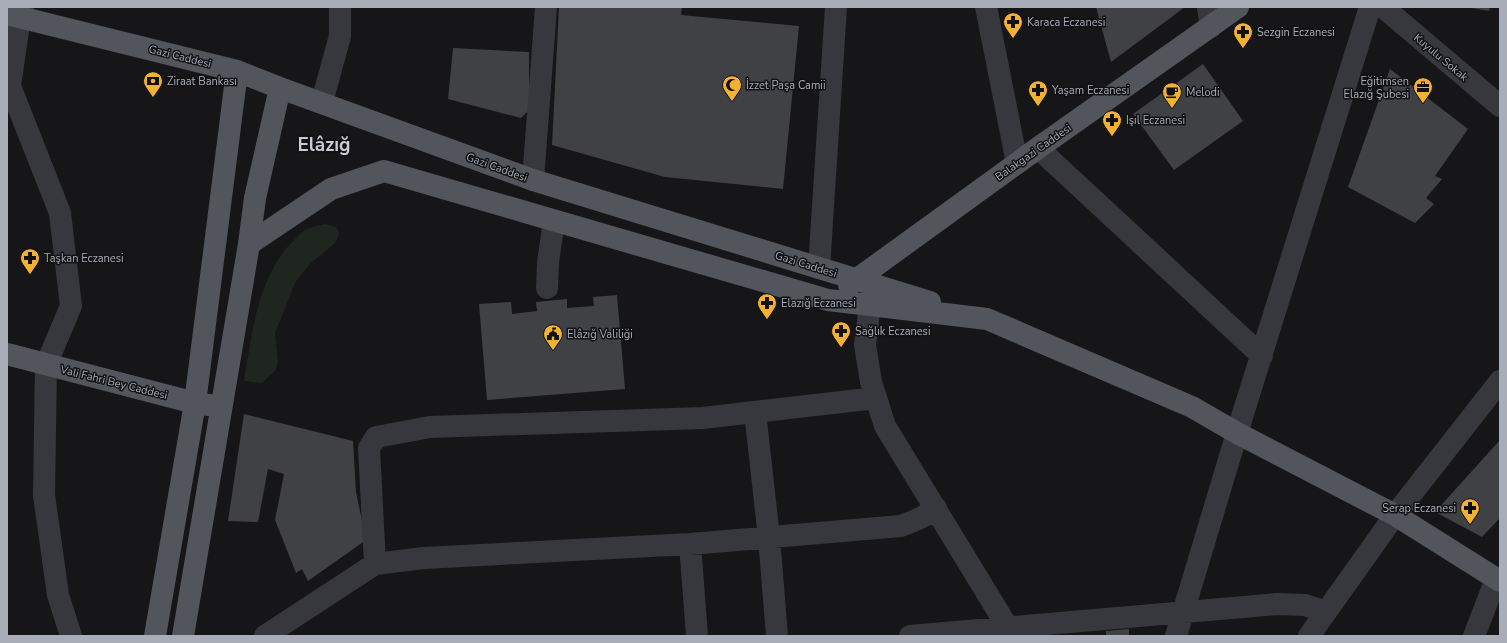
<svg xmlns="http://www.w3.org/2000/svg" width="1507" height="643" font-family="'Nunito Sans',sans-serif">
	<style>
		.green { fill: #1e261f }
		.building { fill: #404145 }
		.lines { fill: none; stroke-linecap: round; stroke-linejoin: round }
		.minor { stroke: #37383d; stroke-width: 22 }
		.major { stroke: #53555c; stroke-width: 22 }
		.labels { text-anchor: middle; stroke-width: 3; stroke-linejoin: round; paint-order: stroke }
		.poi-label { font-size: 11px; fill: #a8adb8; stroke: #111113; text-anchor: start }
		.street-label { font-size: 11px; fill: #a8adb8; stroke: #111113 }
		.town-label { font-size: 19px; font-weight: bold; fill: #c9ccd4; stroke: #111113 }
	</style>
	<rect width="100%" height="100%" fill="#161618"/>
	<path class="green" d="M325,224L336,227L339,232L338,237L335,243L309,265L296,281L275,333L278,363L276,370L262,383L244,381C252,333 257,280 291,243C295,240 298,235 302,232C308,227 318,226 325,224Z"/>
	<path class="building" d="M559,7H682L681,15L799,26L783,189L665,177L552,145Z
		M1096,7H1185L1111,62Z
		M1466,7H1490L1489,11Z
		M453,48L529,52V110L521,118L448,99Z
		M1203,64L1243,121L1174,170L1133,114Z
		M1390,69L1468,129L1435,176L1442,179L1426,198L1434,204L1415,223L1348,187Z
		M617,295L625,389L487,400L479,304L511,302L512,314L537,311L536,302L567,299V308L594,306L593,297Z
		M244,414L353,441L356,492L366,540L308,581L302,569L296,573L275,520L284,474L268,469L258,522L228,521Z
		M1500,440V518L1482,537L1435,512Z
		M1129,629V636H1106V631Z"/>
	<g class="lines">
		<path class="minor" d="M23,7L20,17L10,86L60,213L71,306L46,365L44,495L58,595L71,636
			M986,7L1017,163
			M1208,7L1211,27
			M1383,7L1500,106
			M322,102L340,36V7
			M1038,148L1262,356
			M533,180L546,7
			M819,268L836,7
			M547,288L548,262L554,221
			M870,305L865,345L871,382L885,426L1013,636
			M755,412L769,537L777,636
			M690,544L697,636
			M375,564L369,448L376,437L430,427L703,418L876,398
			M265,636L375,564L424,558L690,544L901,526C914,521 925,517 936,508
			M910,636L1277,604L1305,605L1326,612
			M1176,636L1237,433L1370,7
			M1309,636L1395,515L1500,381
			M1474,636L1496,579"/>
		<path class="major" d="M7,14L237,71L280,88L533,180L930,302
			M249,244L331,189L384,171L828,300L987,319L1192,407L1237,433L1395,515L1500,581
			M849,285L1038,148L1238,7
			M7,354L195,403L209,405
			M155,636L195,403L237,71
			M183,636L249,244L255,198L280,88"/>
	</g>
	<defs>
		<g id="pharmacy-pin" transform="scale(1)"><path d="M0 17L-7.5 6A9.5 9.5 0 1 1 7.5 6Z" fill="#f2b134" stroke="#111113"/><path d="M-2-6h4v4h4v4h-4v4h-4v-4h-4v-4h4Z" fill="#111"/></g>
		<g id="bank-pin" transform="scale(1)"><path d="M0 17L-7.5 6A9.5 9.5 0 1 1 7.5 6Z" fill="#f2b134" stroke="#111113"/><path d="M-6-4H6V4H-6ZM0-2.3a2.3 2.3 0 1 0 0 4.6a2.3 2.3 0 1 0 0-4.6Z" fill="#111"/></g>
		<g id="mosque-pin" transform="scale(1)"><path d="M0 17L-7.5 6A9.5 9.5 0 1 1 7.5 6Z" fill="#f2b134" stroke="#111113"/><path d="M3.5-4.9A6 6 0 1 0 3.5 4.9A5 5 0 1 1 3.5-4.9Z" fill="#111"/></g>
		<g id="office-pin" transform="scale(1)"><path d="M0 17L-7.5 6A9.5 9.5 0 1 1 7.5 6Z" fill="#f2b134" stroke="#111113"/><path d="M-6-3h4V-5.5h4V-3h4V5H-6ZM-1-4.5V-3h2v-1.5ZM-6 0V1H6V0Z" fill="#111"/></g>
		<g id="cafe-pin" transform="scale(1)"><path d="M0 17L-7.5 6A9.5 9.5 0 1 1 7.5 6Z" fill="#f2b134" stroke="#111113"/><path d="M-5.5-4.5H6V0H3Q3 3.5 0 3.5H-2.5Q-5.5 3.5-5.5 0ZM3-3.2v2h1.7v-2ZM-6 4.5H4V6H-6Z" fill="#111"/></g>
		<g id="civic-pin" transform="scale(1)"><path d="M0 17L-7.5 6A9.5 9.5 0 1 1 7.5 6Z" fill="#f2b134" stroke="#111113"/><path d="M-.6-6.5H3V-4.5H.6V-3L4-1V1h2V6H-6V1h2V-1L-.6-3ZM-1.2 2.5V6h2.4V2.5Z" fill="#111"/></g>
	</defs>
	<g fill-rule="evenodd">
		<use href="#pharmacy-pin" x="1013" y="22"/>
		<use href="#pharmacy-pin" x="1243" y="32"/>
		<use href="#bank-pin" x="153" y="81"/>
		<use href="#mosque-pin" x="732" y="85"/>
		<use href="#office-pin" x="1423" y="87"/>
		<use href="#pharmacy-pin" x="1038" y="90"/>
		<use href="#cafe-pin" x="1172" y="92"/>
		<use href="#pharmacy-pin" x="1112" y="120"/>
		<use href="#pharmacy-pin" x="30" y="258"/>
		<use href="#pharmacy-pin" x="767" y="303"/>
		<use href="#pharmacy-pin" x="841" y="331"/>
		<use href="#civic-pin" x="553" y="334"/>
		<use href="#pharmacy-pin" x="1470" y="508"/>
	</g>
	<g class="labels">
		<g class="poi-label">
			<text x="1027" y="26">Karaca Eczanesi</text>
			<text x="1257" y="36">Sezgin Eczanesi</text>
			<text x="167" y="85">Ziraat Bankası</text>
			<text x="1409" y="85" text-anchor="end">Eğitimsen<tspan x="1409" dy="13">Elazığ Şubesi</tspan></text>
			<text x="746" y="89">İzzet Paşa Camii</text>
			<text x="1052" y="94">Yaşam Eczanesi</text>
			<text x="1186" y="96">Melodi</text>
			<text x="1126" y="124">Işıl Eczanesi</text>
			<text x="44" y="262">Taşkan Eczanesi</text>
			<text x="781" y="307">Elazığ Eczanesi</text>
			<text x="855" y="335">Sağlık Eczanesi</text>
			<text x="567" y="338">Elâzığ Valiliği</text>
			<text x="1456" y="512" text-anchor="end">Serap Eczanesi</text>
		</g>
		<g class="street-label">
			<text transform="translate(180 56) rotate(14)" y="4">Gazi Caddesi</text>
			<text transform="translate(1441 57) rotate(40)" y="4">Kuyulu Sokak</text>
			<text transform="translate(1033 152) rotate(-35)" y="4">Balakgazi Caddesi</text>
			<text transform="translate(497 167) rotate(20)" y="4">Gazi Caddesi</text>
			<text transform="translate(806 264) rotate(17)" y="4">Gazi Caddesi</text>
			<text transform="translate(114 382) rotate(14)" y="4">Vali Fahri Bey Caddesi</text>
		</g>
		<g class="town-label">
			<text x="324" y="151">Elâzığ</text>
		</g>
	</g>
	<rect width="1507" height="643" fill="none" stroke="#a8adb8" stroke-width="16"/>
</svg>
